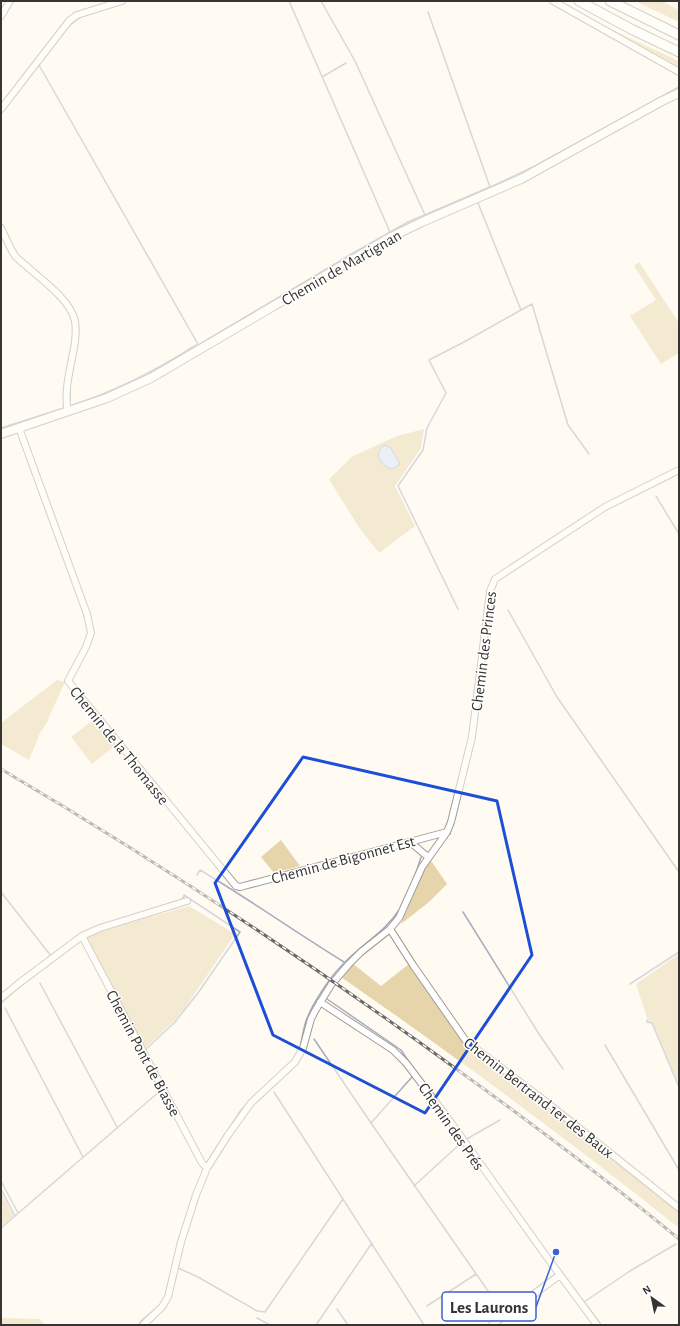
<svg xmlns="http://www.w3.org/2000/svg" width="680" height="1326" font-family="'Alegreya Sans',sans-serif">
	<style>
		.green { fill: #e6d4aa }
		.water { fill: #d4dffb; stroke: #a5acbf }
		.lines { fill: none; stroke-linecap: round; stroke-linejoin: round }
		.stream { stroke: #a5acbf; stroke-width: 1.5 }
		.minor-casing { stroke: #a09c94; stroke-width: 8 }
		.major-casing { stroke: #a09c94; stroke-width: 10 }
		.highway-casing { stroke: #a09c94; stroke-width: 11 }
		.minor { stroke: #fff; stroke-width: 6 }
		.major { stroke: #fff; stroke-width: 8 }
		.highway { stroke: #fff; stroke-width: 9 }
		.rail-casing { stroke: #6c6964; stroke-width: 3 }
		.rail { stroke: #fff; stroke-width: 1.5; stroke-dasharray: 4.5; stroke-linecap: butt }
		.marked { fill: none; stroke: #1d4ed8; stroke-width: 3; stroke-linejoin: round }
		.labels { text-anchor: middle; stroke-width: 3; stroke-linejoin: round; paint-order: stroke }
		.street-label { font-size: 16px; fill: #373532; stroke: #fff }
		.leader { fill: none; stroke: #3e5fd1; stroke-width: 1.5 }
		.callout-dot { fill: #3e5fd1; stroke: #fff; stroke-width: 1.5 }
		.callout { fill: #fff; stroke: #3e5fd1; stroke-width: 1.5 }
		.callout-label { font-size: 17px; text-anchor: middle; font-weight: bold; fill: #373532 }
	</style>
	<rect width="100%" height="100%" fill="#fffbf2"/>
	<path class="green" d="M635,1H662L679,10V22Z
		M606,27L679,61V68Z
		M639,262L679,323V353L661,364L630,316L656,300L634,266Z
		M424,429L421,448L395,486L415,526L379,553L358,526L329,479L353,456L397,436Z
		M57,680L65,682L49,717L48,721L40,733L29,760L1,744V723Z
		M96,718L117,744L92,764L71,737Z
		M281,840L300,866L274,873L261,857Z
		M429,860L432,862L447,884L429,902L401,924Z
		M189,906L237,935L233,937L185,1008L175,1020L144,1049L85,937L125,924Z
		M679,954V1084L652,1023L648,1021L636,984Z
		M352,963L381,986L409,964L458,1036L469,1047L513,1079L679,1210V1228C569,1140 456,1057 341,977Z
		M1,1192L14,1216L1,1226Z
		M1,1318L39,1319L46,1325H1Z"/>
	<path class="water" d="M384,445L390,447L399,462V465L392,469C387,469 376,459 379,453C379,450 382,447 384,445Z"/>
	<g class="lines">
		<path class="stream" d="M289,1L390,232
			M321,1L355,61L425,215
			M428,12L490,187
			M69,26L82,16
			M39,65L199,346
			M322,77L346,63
			M478,203L521,310L532,304L568,425L589,454
			M200,344L353,253L408,222L497,184L535,166L679,87
			M70,401V391
			M70,405V406C114,392 157,370 196,345
			M1,428L64,408
			M656,496L679,534
			M458,609L398,486L423,450L427,428L446,393L429,360L464,342L521,310
			M508,610L557,697L679,872
			M197,875L200,870C249,899 295,932 344,962
			M415,876L421,857
			M1,892L51,956
			M463,912L539,1034L563,1069
			M40,983L117,1127
			M630,984L679,952
			M327,999L401,1050L418,1075
			M1,1003L23,984
			M5,1008L83,1157
			M647,1020V1022L652,1023L679,1087
			M314,1039L371,1123
			M605,1045L679,1170
			M300,1048C302,1039 303,1030 306,1021C313,1002 330,977 344,963C362,944 385,932 399,910
			M145,1050L175,1022L198,993L240,932L184,895L181,901
			M412,1077L371,1123L502,1311
			M274,1092L424,1325
			M465,1140L500,1120
			M206,1164L241,1110L261,1090
			M1,1181L18,1213
			M414,1186L461,1143
			M1,1189L15,1216
			M1,1228L160,1091L141,1055L143,1053
			M551,1258L568,1280
			M178,1268L198,1277L257,1311L265,1312L343,1199
			M165,1297L168,1283
			M582,1299L601,1325
			M584,1302L630,1271L676,1244
			M427,1306L476,1274
			M337,1309L348,1325
			M257,1318L270,1325
			M494,1320L555,1274
			M138,1325L142,1320L154,1310
			M316,1325L372,1243"/>
		<g class="minor-casing">
			<path id="minor" d="M553,1L679,72
				M1,16L10,1
				M1,109L69,21L77,15L122,1
				M1,228L11,249L15,256C32,273 70,297 75,321C77,333 75,345 72,358C69,374 64,395 68,412
				M19,428L87,614L91,633L86,647L68,681L236,886L240,887L447,832
				M410,842L428,857
				M390,929L413,965L466,1041L545,1101L679,1208
				M82,936L202,1163L207,1168
				M1,998L18,984L82,936L100,928L187,901
				M320,1002L393,1050L406,1063L447,1117L546,1256L597,1325
				M143,1325L162,1307L168,1297L181,1242L196,1195L207,1168L228,1135L251,1103L295,1062L303,1048L311,1019L315,1011L331,985L349,964L361,952L390,929L399,918L422,867L447,832L451,822L472,737L490,591L495,579L605,507L679,470
				M492,1325L560,1275"/>
		</g>
		<g class="major-casing">
			<path id="major" d="M1,434L107,398L151,378L391,237L422,222L521,179L662,101L679,93"/>
		</g>
		<g class="highway-casing">
			<path id="highway" d="M579,1L631,29L679,52
				M610,1L679,35"/>
		</g>
		<use href="#minor" class="minor"/>
		<use href="#major" class="major"/>
		<use href="#highway" class="highway"/>
		<g class="rail-casing">
			<path id="rail" d="M1,769C157,861 308,961 455,1068C531,1123 606,1179 679,1239"/>
		</g>
		<use href="#rail" class="rail"/>
	</g>
	<path d="M0 0H680V1326H0ZM303,757L497,801L532,955L425,1113L273,1035L215,883Z" fill="#fffbf2" fill-opacity=".55" fill-rule="evenodd"/>
	<path class="marked" d="M303,757L497,801L532,955L425,1113L273,1035L215,883Z"/>
	<g class="labels">
		<g class="street-label">
			<text transform="translate(341 267) rotate(-30)" y="6">Chemin de Martignan</text>
			<text transform="translate(483 651) rotate(-83)" y="6">Chemin des Princes</text>
			<text transform="translate(120 745) rotate(51)" y="6">Chemin de la Thomasse</text>
			<text transform="translate(343 859) rotate(-15)" y="6">Chemin de Bigonnet Est</text>
			<text transform="translate(144 1053) rotate(62)" y="6">Chemin Pont de Biasse</text>
			<text transform="translate(539 1097) rotate(38)" y="6">Chemin Bertrand 1er des Baux</text>
			<text transform="translate(452 1126) rotate(55)" y="6">Chemin des Prés</text>
		</g>
	</g>
	<path class="leader" d="M556 1252L536 1307"/>
	<circle class="callout-dot" cx="556" cy="1252" r="4"/>
	<rect class="callout" x="442" y="1292" width="94" height="29" rx="4"/>
	<g class="callout-label">
		<text x="489" y="1313">Les Laurons</text>
	</g>
	<rect width="680" height="1326" fill="none" stroke="#373532" stroke-width="4"/>
	<g transform="translate(652 1298) rotate(327)" stroke="#ffffff" stroke-width="3" paint-order="stroke">
	<path d="M0-3L7 15L0 10L-7 15Z" fill="#373532"/>
	<text y="-6" font-size="11" font-weight="bold" text-anchor="middle" fill="#373532">N</text>
	</g>
</svg>
